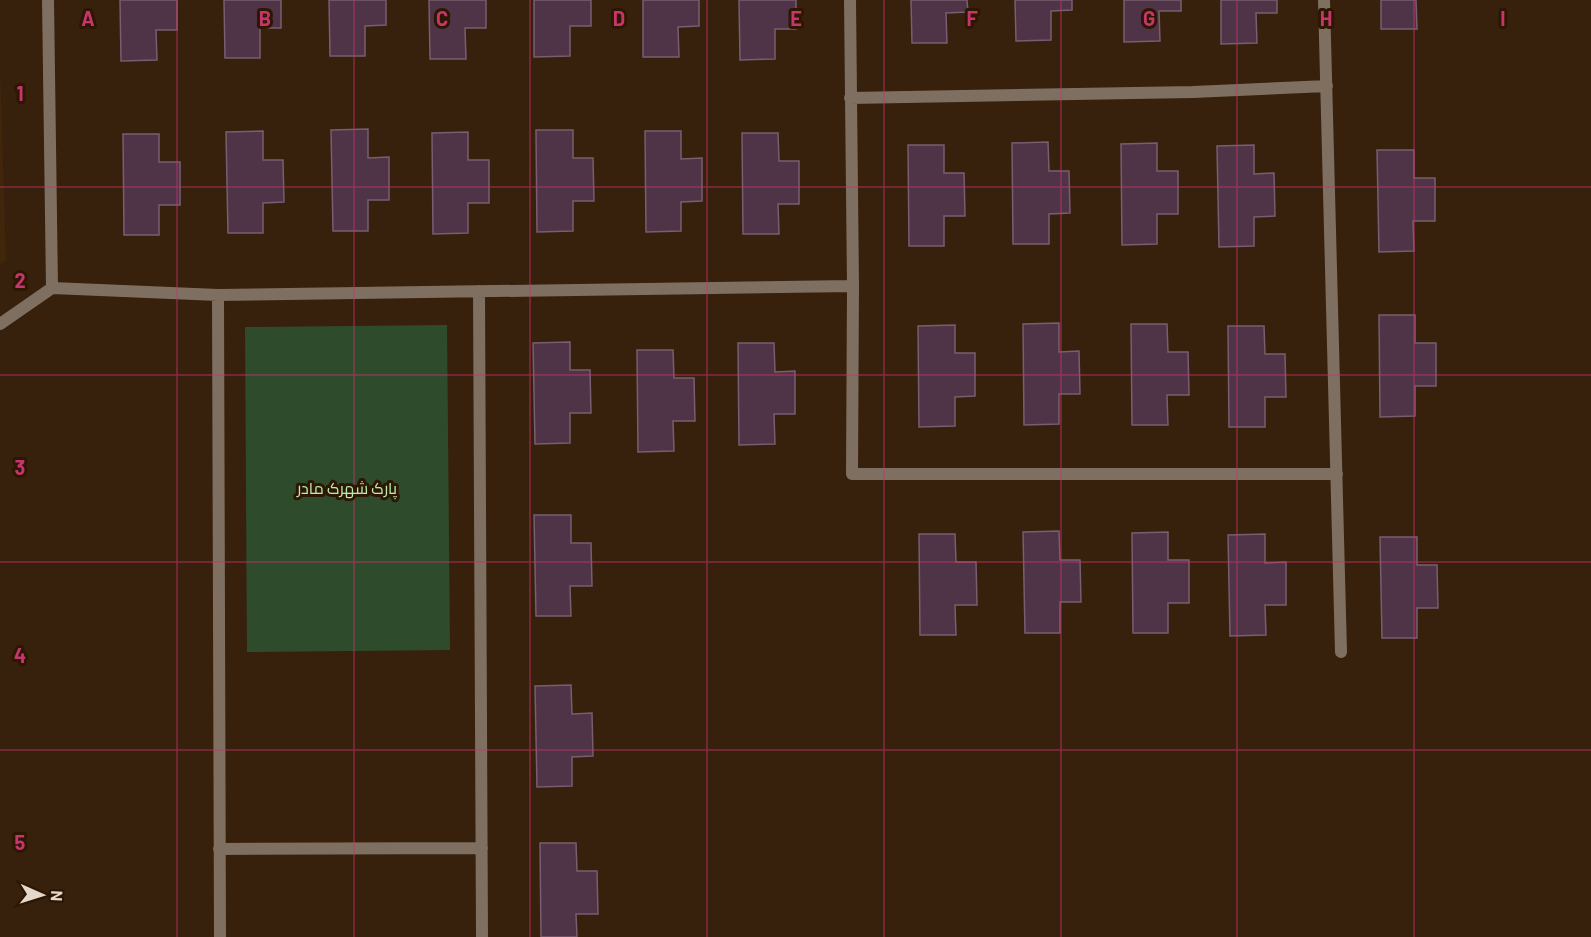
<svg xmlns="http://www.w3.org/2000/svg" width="1591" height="937" font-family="Barlow,Cairo,sans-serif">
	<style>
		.built { fill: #42260c }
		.green { fill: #2e4c2c }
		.building { fill: #4e3446; stroke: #795d70; stroke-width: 1.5 }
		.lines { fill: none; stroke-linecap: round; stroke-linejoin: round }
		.street { stroke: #7e6f60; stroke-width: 12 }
		.grid { fill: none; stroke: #c7356c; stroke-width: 1.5; stroke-opacity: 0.55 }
		.labels { text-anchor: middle; stroke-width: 6; stroke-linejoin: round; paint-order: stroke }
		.park-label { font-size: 16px; fill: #b7edb2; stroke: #2d1703 }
		.grid-label { font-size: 20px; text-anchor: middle; font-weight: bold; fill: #c7356c; stroke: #2d1703; stroke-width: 6; stroke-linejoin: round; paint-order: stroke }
	</style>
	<rect width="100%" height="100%" fill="#37200c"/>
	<path class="built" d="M0,69L6,260L0,264Z"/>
	<path class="green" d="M447,325L450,650L247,652L245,327Z"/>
	<path class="building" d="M120,0H177V30H156L157,60L121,61Z
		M224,0H281V28H260V58H225Z
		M329,0H386V25L365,26V56H330Z
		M429,0H486V28H465L466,59H430Z
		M534,0H591V26H570V56L534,57Z
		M643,0H699V26L678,27L679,57H643Z
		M739,0H796V29H775V59L740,60Z
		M911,0H967L968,12L946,13L947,43H912Z
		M1015,0H1072V10L1051,11V40L1016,41Z
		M1124,0H1181V11H1159L1160,41L1124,42Z
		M1221,0H1277V13H1256L1257,43L1221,44Z
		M1381,0H1416L1417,29H1381Z
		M368,129V158L389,157V200H368V231H333L331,130Z
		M536,130H573V158H593L594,201H573V231L537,232Z
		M263,131V160H283L284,202L263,203V233H228L226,132Z
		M645,131H681V159L702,158V201L681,202V231L646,232Z
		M468,132V160H489V203H468V233L433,234L432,133Z
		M742,133H778L779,161H799V204H778L779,234H743Z
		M123,134H159V162H180V205H159V235H124Z
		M1048,142L1049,171H1069L1070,213L1049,214V244H1013L1012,143Z
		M1157,143V171H1178V214H1157V244L1122,245L1121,144Z
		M908,145H944V173H964L965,216H944V246H909Z
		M1254,145V174L1274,173L1275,216L1254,217V246L1219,247L1217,146Z
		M1377,150H1414V178H1435V221H1413L1414,251L1379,252Z
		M1379,315H1415V343H1436V386H1415V416L1380,417Z
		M1059,323V352L1079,351L1080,394H1059V424L1024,425L1023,324Z
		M1131,324H1167L1168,352H1188L1189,395H1167L1168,425H1132Z
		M955,325V353H975V396L955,397V426L919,427L918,326Z
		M1228,326H1264L1265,354H1285L1286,397H1265V427H1229Z
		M570,342V370H590L591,413H570V443L535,444L533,343Z
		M738,343H774L775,372L795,371V414H774L775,444L739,445Z
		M637,350H673L674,378H694L695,421H673L674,451L638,452Z
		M534,515H571V543H591L592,586H570L571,616H536Z
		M1059,531L1060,560H1080L1081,602H1060V633H1025L1023,532Z
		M1168,532V560H1189V603H1168V633H1133L1132,533Z
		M919,534H955L956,562H976L977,605H955L956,635H920Z
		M1265,534V563L1286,562V605H1265L1266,635L1230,636L1228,535Z
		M1380,537H1417V565H1437L1438,608H1417V638H1382Z
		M571,685L572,714L592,713L593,756L572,757V786L537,787L535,686Z
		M540,843H576L577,871H597L598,914H576L577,937H541Z"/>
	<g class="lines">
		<path class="street" d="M1324,0L1341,652
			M850,98L1193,92L1327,86
			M853,286L852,474H1337
			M52,288L218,295L853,286L850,0
			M479,291L482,937
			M218,295L220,937
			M0,324L52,288L48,0
			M219,849L482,848"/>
	</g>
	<path class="grid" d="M177,0V937M354,0V937M530,0V937M707,0V937M884,0V937M1061,0V937M1237,0V937M1414,0V937M0,187H1591M0,375H1591M0,562H1591M0,750H1591"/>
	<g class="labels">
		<g class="park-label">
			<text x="347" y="494">پارک شهرک مادر</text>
		</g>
	</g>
	<g class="grid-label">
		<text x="88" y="26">A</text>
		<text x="265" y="26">B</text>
		<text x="442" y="26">C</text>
		<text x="619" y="26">D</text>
		<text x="796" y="26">E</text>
		<text x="972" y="26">F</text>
		<text x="1149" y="26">G</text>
		<text x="1326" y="26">H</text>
		<text x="1503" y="26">I</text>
		<text x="20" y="101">1</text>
		<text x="20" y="288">2</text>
		<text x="20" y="475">3</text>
		<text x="20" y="663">4</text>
		<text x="20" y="850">5</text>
	</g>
	<g transform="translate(42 895) rotate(93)" stroke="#2d1703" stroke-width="4.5" paint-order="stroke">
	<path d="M0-4.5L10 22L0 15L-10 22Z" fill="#e6d7cb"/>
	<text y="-9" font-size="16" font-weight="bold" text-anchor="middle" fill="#e6d7cb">N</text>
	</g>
</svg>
